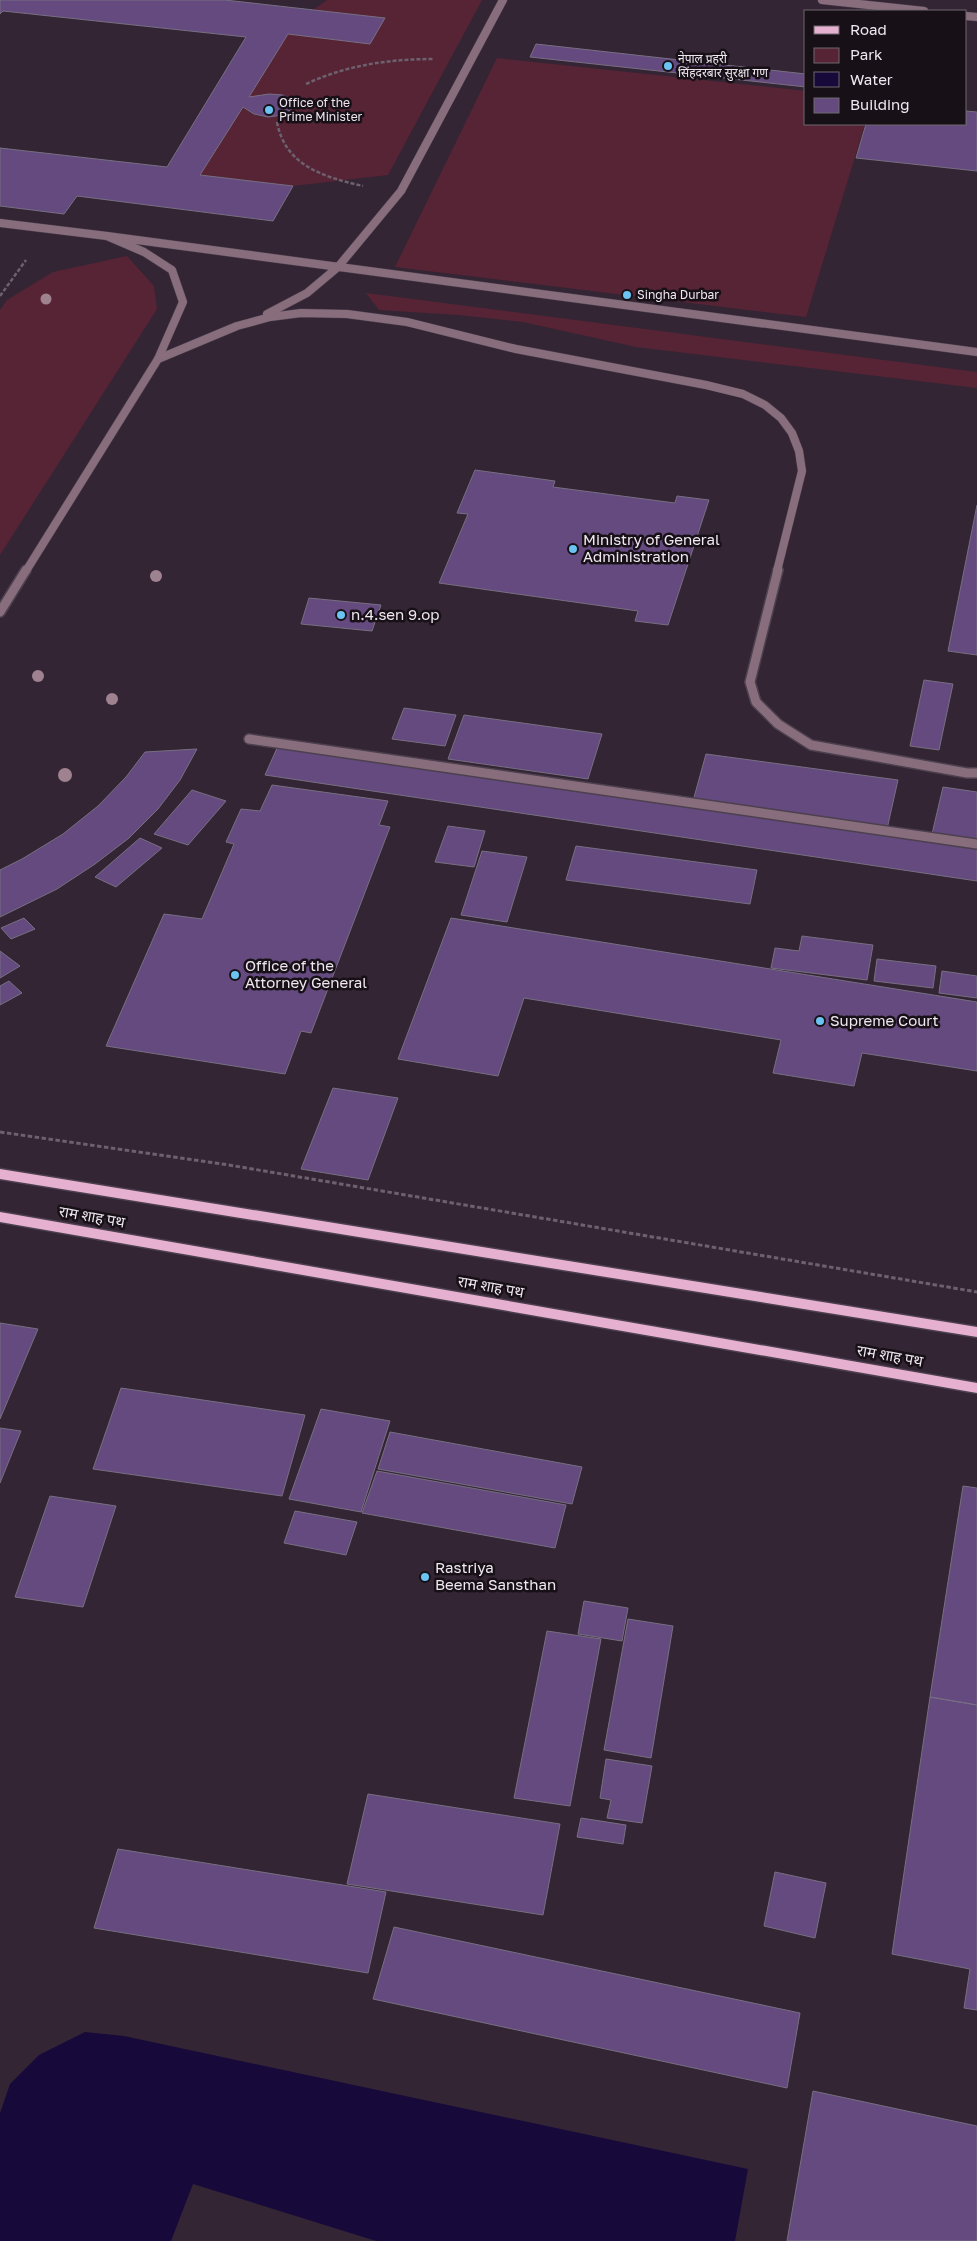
<svg xmlns="http://www.w3.org/2000/svg" width="977" height="2241" font-family="'Golos Text','Noto Sans Devanagari',sans-serif">
	<style>
		.green { fill: #572435 }
		.water { fill: #170a3a }
		.building { fill: #644a7e; stroke: #786f82 }
		.lines { fill: none; stroke-linecap: round; stroke-linejoin: round }
		.service-far1-casing { stroke: #4d404e; stroke-width: 9 }
		.service-casing { stroke: #4d404e; stroke-width: 12 }
		.primary-casing { stroke: #4d404e; stroke-width: 3 }
		.path-far1 { stroke: #6d616e; stroke-width: 2.5; stroke-dasharray: 4 2; stroke-linecap: butt }
		.path { stroke: #6d616e; stroke-width: 3; stroke-dasharray: 4.5 2.5; stroke-linecap: butt }
		.service-far1 { stroke: #886e7d; stroke-width: 8 }
		.service { stroke: #886e7d; stroke-width: 9 }
		.primary { fill: #e6b0d0; fill-rule: evenodd }
		.tree { fill: #9f828f }
		.poi-dot { fill: #6bc3f2; stroke: #171117; stroke-width: 2 }
		.labels { text-anchor: middle; stroke-width: 5; stroke-linejoin: round; paint-order: stroke }
		.far-poi-label { font-size: 12px; fill: #f0e7f1; stroke: #171117; text-anchor: start }
		.poi-label { font-size: 15px; fill: #f0e7f1; stroke: #171117; text-anchor: start }
		.street-label { font-size: 15px; fill: #f0e7f1; stroke: #171117 }
	</style>
	<rect width="100%" height="100%" fill="#332534"/>
	<path class="green" d="M327,0H482L388,175L293,186L200,175L243,107C247,109 249,112 253,114C266,120 282,117 293,108V101C278,89 265,98 249,97L288,34L370,43L384,18L313,10Z
		M497,58L806,91V124H865L806,317L395,267Z
		M127,256L154,286L157,309L0,555V310L7,300L53,272Z
		M366,293L977,372V388L636,347L523,322L458,315L379,310Z"/>
	<path class="water" d="M85,2032L124,2036L748,2169L735,2241H376L193,2184L171,2241H0V2113L10,2084L39,2055Z"/>
	<path class="building" d="M0,0H225L385,18L370,44L288,34L249,97L269,94L283,95L293,101V108L283,115L268,117L254,114L243,107L200,175L293,186L273,221L77,196L64,214L0,206V148L167,167L246,37L3,11L0,14Z
		M536,44L806,74V87L530,57Z
		M966,111L977,112V171L856,158L866,124H966Z
		M475,470L555,481L553,487L675,503L677,496L709,500L668,625L635,621L638,611L439,583L468,514L457,513Z
		M977,505V655L948,651Z
		M309,598L381,605L372,631L301,624Z
		M924,680L953,684L939,750L910,746Z
		M404,708L456,715L445,746L392,739Z
		M464,715L602,734L588,779L448,759Z
		M278,746L977,849V881L265,775Z
		M197,749L180,780L158,809L129,838L95,864L57,889L0,917V870L22,859L63,834L98,806L126,777L145,752Z
		M706,754L898,780L887,829L693,801Z
		M272,785L388,801L379,825L390,827L311,1033L301,1031L285,1074L106,1046L164,914L202,919L234,844L226,842L241,809L260,811Z
		M943,787L977,792V842L932,834Z
		M192,790L226,801L188,845L154,834Z
		M448,826L485,831L474,867L435,862Z
		M140,838L162,848L116,887L95,877Z
		M576,846L757,870L750,904L566,880Z
		M482,851L527,857L507,922L461,915Z
		M24,918L35,929L11,939L1,928Z
		M451,918L977,1002V1071L862,1053L854,1086L773,1073L781,1040L524,998L498,1076L398,1059Z
		M802,936L873,945L867,980L771,968L775,948L799,951Z
		M0,951L20,966L0,978Z
		M877,959L936,966L933,988L874,981Z
		M942,971L977,976V998L939,993Z
		M9,981L22,993L0,1005V986Z
		M333,1088L398,1098L368,1180L301,1169Z
		M0,1323L38,1329L0,1419Z
		M121,1388L305,1415L282,1496L93,1469Z
		M321,1409L390,1421L361,1512L289,1499Z
		M0,1428L21,1431L0,1483Z
		M390,1432L582,1467L572,1504L378,1469Z
		M377,1471L566,1505L555,1548L362,1513Z
		M963,1486L977,1488V1705L930,1697Z
		M50,1496L116,1506L83,1607L15,1597Z
		M295,1511L357,1522L346,1555L284,1543Z
		M584,1601L628,1608L622,1641L578,1634Z
		M628,1619L673,1626L651,1758L604,1750Z
		M547,1631L601,1639L570,1806L514,1798Z
		M930,1697L977,1705V2010L964,2008L970,1969L892,1954Z
		M606,1759L652,1766L642,1823L607,1818L611,1800L600,1798Z
		M368,1794L560,1824L543,1915L347,1884Z
		M581,1818L626,1825L623,1844L577,1837Z
		M118,1849L386,1892L368,1973L94,1928Z
		M775,1872L826,1883L815,1938L764,1926Z
		M394,1927L800,2013L787,2088L373,1999Z
		M813,2091L977,2126V2241H787Z"/>
	<g class="lines">
		<g class="service-far1-casing">
			<path id="service-far1" d="M822,0L924,11
				M966,16L977,17
				M0,223L107,236L144,252L172,270L183,302L158,359L26,571
				M107,236L977,352
				M267,314L307,293L338,267L401,191L503,0
				M158,359L237,326L270,317L301,313L347,314L407,322L516,349L706,385L743,394L765,405L781,418L792,433L799,451L802,471L777,571"/>
		</g>
		<g class="service-casing">
			<path id="service" d="M778,570L750,682L756,702L778,724L811,745L967,773H977
				M0,612L26,570
				M249,739L977,844"/>
		</g>
		<g class="primary-casing">
			<path id="primary" d="M0,1169L977,1327V1337L0,1179Z
				M0,1212L977,1383V1393L0,1222Z"/>
		</g>
		<path class="path-far1" d="M306,84C347,65 389,59 434,59
			M277,122C285,166 324,177 363,186
			M0,296L26,260"/>
		<path class="path" d="M0,1132L229,1165L977,1292"/>
		<use href="#service-far1" class="service-far1"/>
		<use href="#service" class="service"/>
		<use href="#primary" class="primary"/>
	</g>
	<g class="tree">
		<circle cx="46" cy="299" r="5.5"/>
		<circle cx="156" cy="576" r="6"/>
		<circle cx="38" cy="676" r="6"/>
		<circle cx="112" cy="699" r="6"/>
		<circle cx="65" cy="775" r="7"/>
	</g>
	<g class="poi-dot">
		<circle cx="668" cy="66" r="5"/>
		<circle cx="269" cy="110" r="5"/>
		<circle cx="627" cy="295" r="5"/>
		<circle cx="573" cy="549" r="5"/>
		<circle cx="341" cy="615" r="5"/>
		<circle cx="235" cy="975" r="5"/>
		<circle cx="820" cy="1021" r="5"/>
		<circle cx="425" cy="1577" r="5"/>
	</g>
	<g class="labels">
		<g class="far-poi-label">
			<text x="678" y="63">नेपाल प्रहरी<tspan x="678" dy="14">सिंहदरबार सुरक्षा गण</tspan></text>
			<text x="279" y="107">Office of the<tspan x="279" dy="14">Prime Minister</tspan></text>
			<text x="637" y="299">Singha Durbar</text>
		</g>
		<g class="poi-label">
			<text x="583" y="545">Ministry of General<tspan x="583" dy="17">Administration</tspan></text>
			<text x="351" y="620">n.4.sen 9.op</text>
			<text x="245" y="971">Office of the<tspan x="245" dy="17">Attorney General</tspan></text>
			<text x="830" y="1026">Supreme Court</text>
			<text x="435" y="1573">Rastriya<tspan x="435" dy="17">Beema Sansthan</tspan></text>
		</g>
		<g class="street-label">
			<text transform="translate(92 1217) rotate(10)" y="5">राम शाह पथ</text>
			<text transform="translate(491 1287) rotate(10)" y="5">राम शाह पथ</text>
			<text transform="translate(890 1356) rotate(10)" y="5">राम शाह पथ</text>
		</g>
	</g>
	<rect x="804" y="10" width="162" height="115" fill="#171117" stroke="#6e676e"/>
	<rect x="814" y="26" width="25" height="8" fill="#e6b0d0" stroke="#6e676e"/>
	<text x="850" y="35" font-size="15" fill="#f0e7f1">Road</text>
	<rect x="814" y="48" width="25" height="15" fill="#572435" stroke="#6e676e"/>
	<text x="850" y="60" font-size="15" fill="#f0e7f1">Park</text>
	<rect x="814" y="72" width="25" height="15" fill="#170a3a" stroke="#6e676e"/>
	<text x="850" y="85" font-size="15" fill="#f0e7f1">Water</text>
	<rect x="814" y="98" width="25" height="15" fill="#644a7e" stroke="#6e676e"/>
	<text x="850" y="110" font-size="15" fill="#f0e7f1">Building</text>
</svg>
